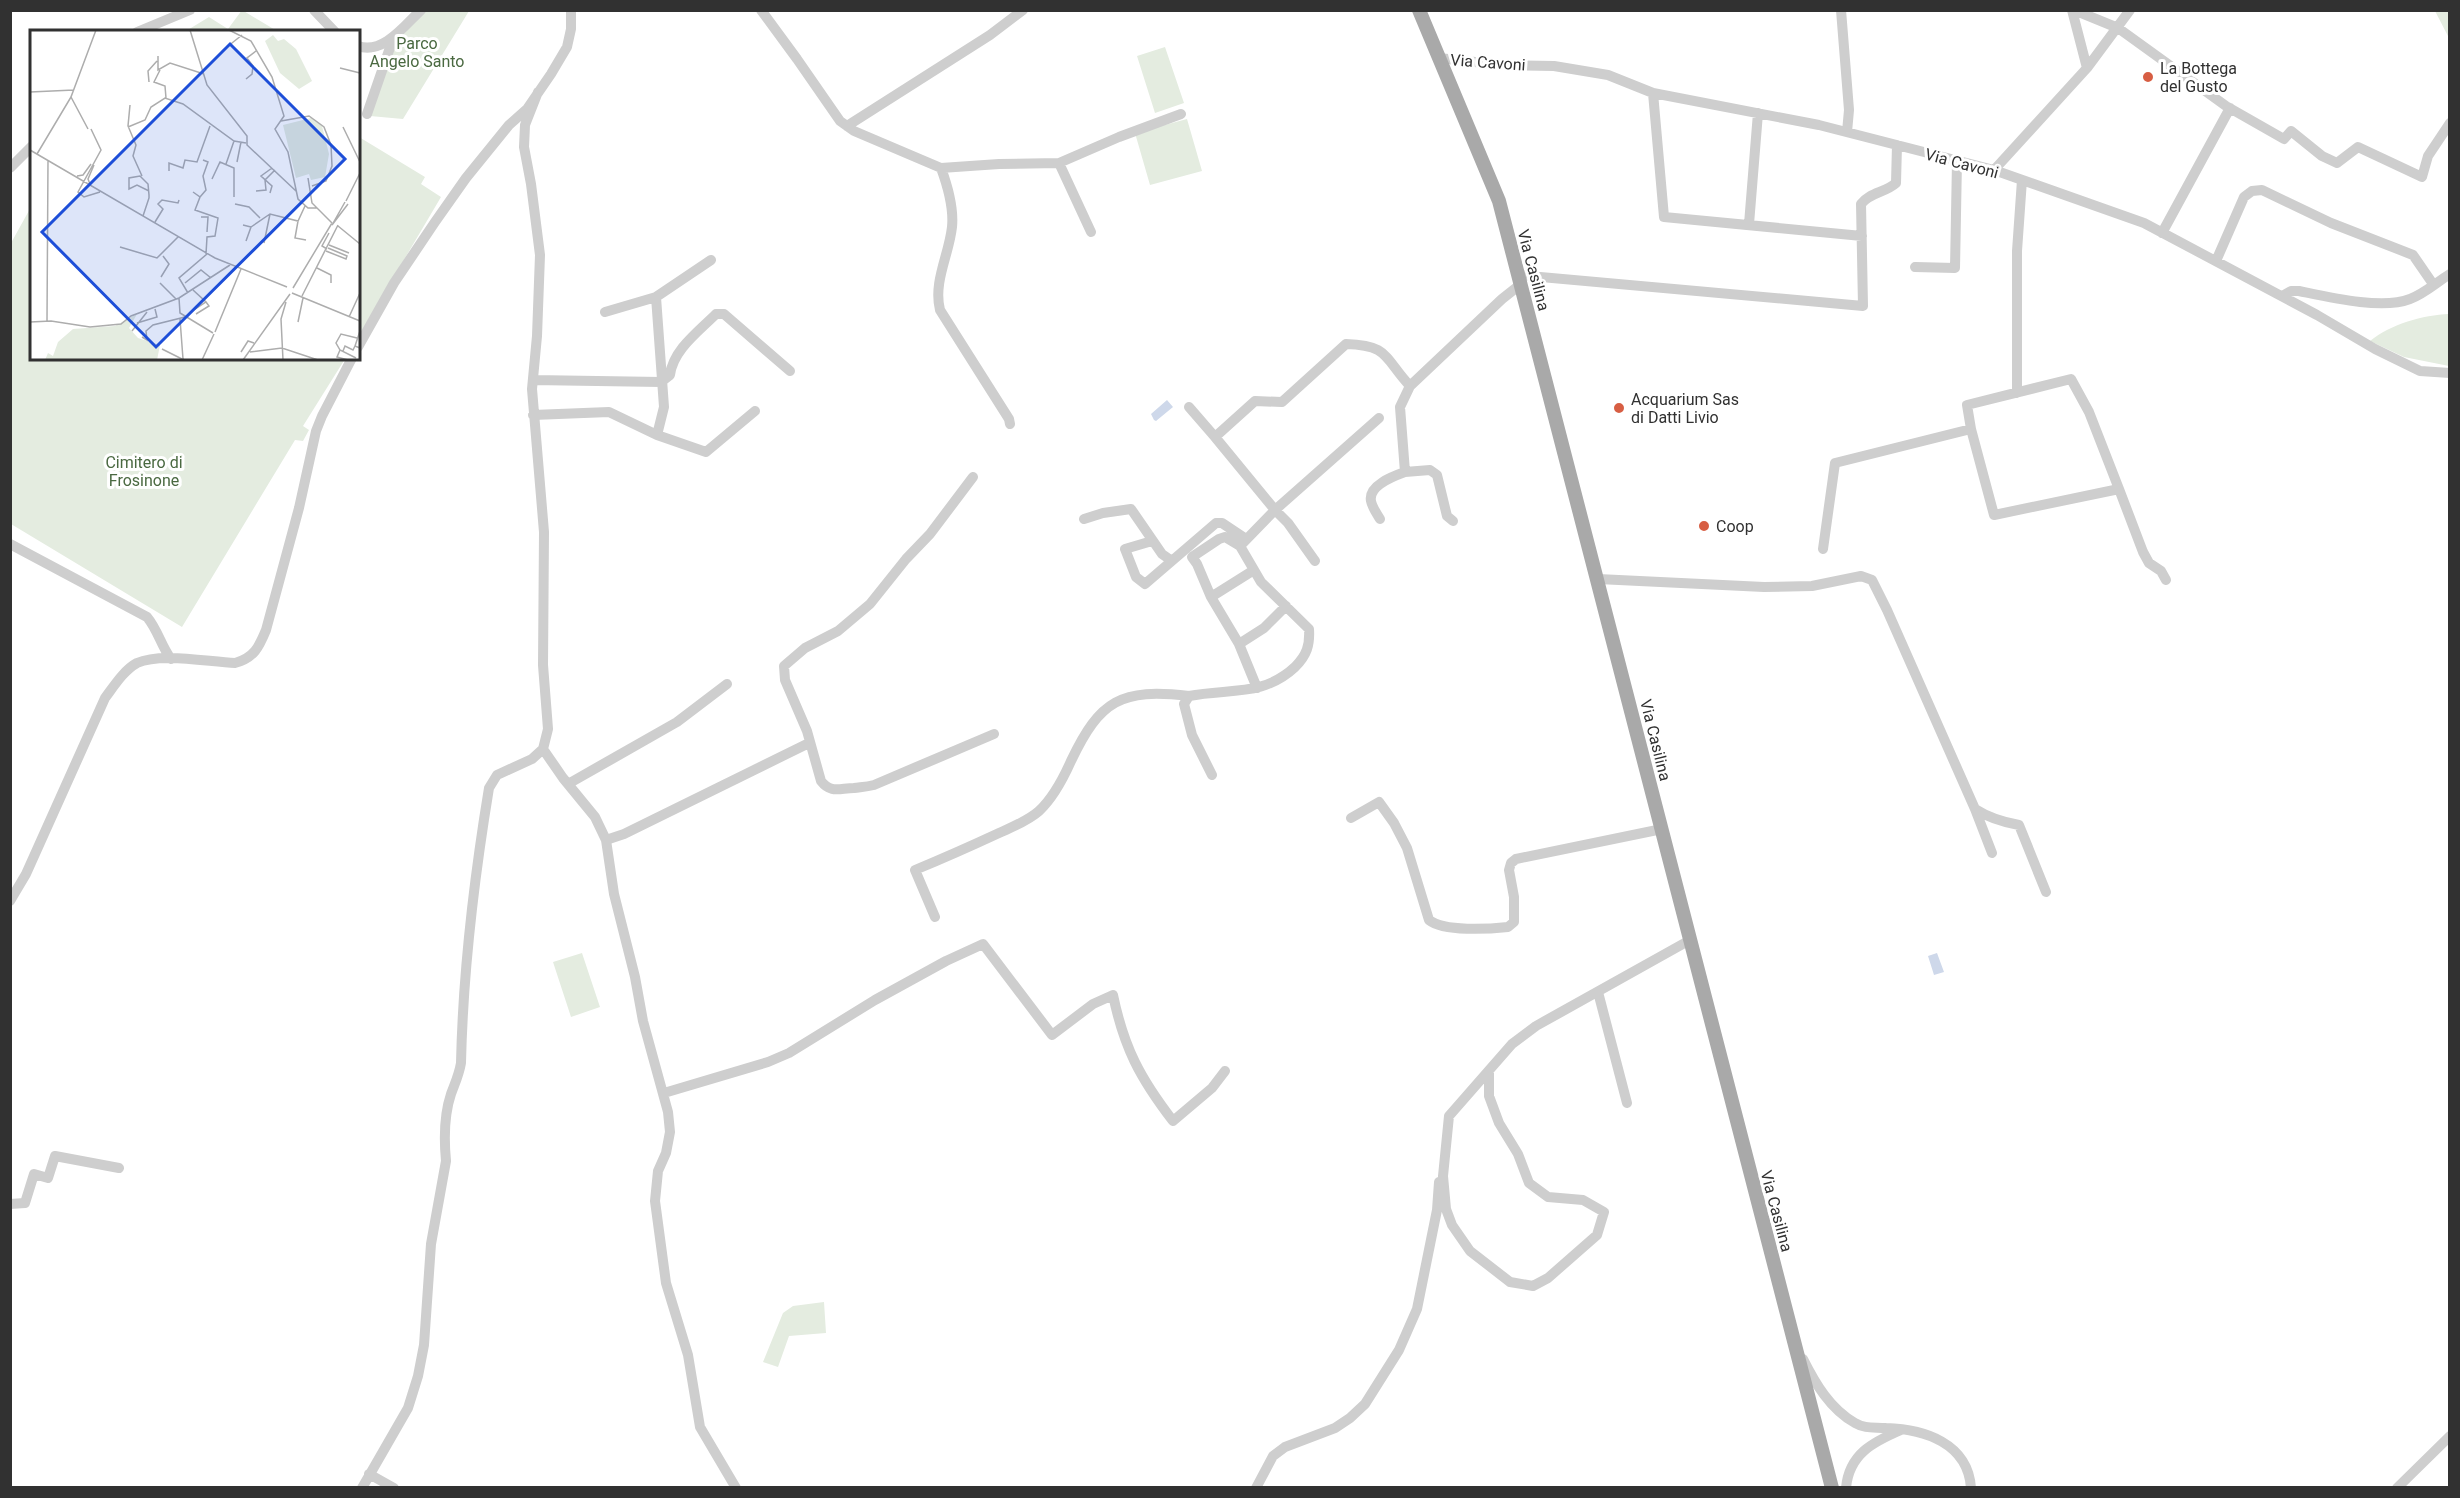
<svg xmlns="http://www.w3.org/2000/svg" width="2460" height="1498" font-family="Roboto,sans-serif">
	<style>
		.green { fill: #e4ece0 }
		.water { fill: #ced8ea }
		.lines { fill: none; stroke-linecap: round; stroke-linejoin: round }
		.minor { stroke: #cecece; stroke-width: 10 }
		.major { stroke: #a9a9a9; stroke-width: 14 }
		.poi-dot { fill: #d75e43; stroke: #fff; stroke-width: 2 }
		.labels { text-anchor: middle; stroke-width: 6; stroke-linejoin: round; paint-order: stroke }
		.park-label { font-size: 16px; fill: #4a6941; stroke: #fff }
		.street-label { font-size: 16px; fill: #313131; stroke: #fff }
		.poi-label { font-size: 16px; fill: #313131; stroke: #fff; text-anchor: start }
		.inset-road { fill: none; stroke: #adadad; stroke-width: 1.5 }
		.view { fill: #1d4ed8; fill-opacity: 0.15; stroke: #1d4ed8; stroke-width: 3 }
		.inset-edge { fill: none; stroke: #313131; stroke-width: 3 }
	</style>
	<rect width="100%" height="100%" fill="#fff"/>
	<path class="green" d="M242,10L277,31H186L209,17L228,29Z
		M426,11H469L403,119L370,116L397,37Z
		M2435,11H2449V38Z
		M1165,47L1184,103L1155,113L1137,56Z
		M1187,119L1202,171L1150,185L1135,133Z
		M359,137L425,177L421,184L441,197L359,336Z
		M31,207L32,358L345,359L303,426L309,430L303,441L295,440L182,627L11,524V243Z
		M2449,314V366L2404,357L2370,341C2391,324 2423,315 2449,314Z
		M582,953L600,1007L571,1017L553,962Z
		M824,1302L826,1333L789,1336L778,1367L763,1362L783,1313L793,1306Z"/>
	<path class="water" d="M1167,400L1173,407L1156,421L1154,420L1151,414Z
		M1937,953L1944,972L1934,975L1928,956Z"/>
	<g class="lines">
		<path class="minor" d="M314,10L335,32
			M761,10L797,59L840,121L854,131L941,168L999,164L1059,163
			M1841,10L1849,110L1847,132
			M2074,10L2118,28L2226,106L2284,139L2291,131L2322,156L2337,163L2358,147L2422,177L2428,156L2450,123
			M137,32L190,10
			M358,46C383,55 405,25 421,10
			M1439,58L1502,65L1554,66L1608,75L1653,93L1819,125L1994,170L2144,223L2317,315L2375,349L2420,371L2450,373
			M2087,68L2130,10
			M1653,93L1664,217L1862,236
			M367,114L394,36
			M847,126L990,35L1023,10
			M10,168L32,146
			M941,168C948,187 954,207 952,227C949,255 933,282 940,310L1009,419L1010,424
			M1994,170L2087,68L2072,10
			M1749,224L1758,113
			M1091,232L1059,163L1119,137L1181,114
			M2162,233L2230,108
			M2216,261L2244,197L2252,191L2262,190L2331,223L2413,255L2433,284
			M1915,267L1955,268L1957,161
			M1519,275L1863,306L1861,204C1870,192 1885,193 1896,183L1897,145
			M2282,296L2291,291H2299C2328,297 2382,310 2410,299C2424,294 2437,282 2450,274
			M605,312L656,297
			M358,347L394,283L435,222L466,178L509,125L527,109L551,74L567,47L571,29V10
			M2071,379L2089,412L2119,489L1994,515L1971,429L1967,405Z
			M533,380L661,382L670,375C673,350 698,332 716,314H724L790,371
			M2017,393V251L2022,180
			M1189,407L1215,437
			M533,415L609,412L657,435L664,407L656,297L711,260
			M657,435L706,452L755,411
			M1405,472L1430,470L1437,475L1447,516L1453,521
			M973,477L930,534L906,559L870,604L838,631L805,648L784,666L785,680L807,731L821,781C831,794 840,788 854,788C861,787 866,787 874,785L994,734
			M2119,489L2143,552L2149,563L2161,571L2166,580
			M1084,519L1103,513L1131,509L1162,554L1172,561
			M1380,519C1377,514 1372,507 1371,501C1368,485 1394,476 1405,472L1400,407L1410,386
			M1152,541L1125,549L1136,577L1145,584L1216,523H1222L1246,539
			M10,544L147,617C158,630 161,646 171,659
			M1823,549L1835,463L1971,429
			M1315,561L1288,523L1275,510L1379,418
			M1598,579L1764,587L1812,586L1861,576L1872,580L1887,610L1975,809C1989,818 2002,822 2019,825L2046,892
			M1211,597L1197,564L1192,557L1219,539L1225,537L1240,546
			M1239,644L1211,597L1254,570
			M1257,688L1239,644L1264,628L1286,606
			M543,749L563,778L595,817L606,840L614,894L635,977L643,1021L668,1112L670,1132L666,1153L658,1171L655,1201L666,1283L688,1355L700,1427L736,1488
			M1212,775L1192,735L1184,704L1189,696C1229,688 1263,697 1295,667C1307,655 1310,645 1309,629L1261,582L1240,546L1275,510L1215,437L1255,401L1282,402L1346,344C1389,345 1384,358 1410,386L1502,299L1521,284
			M568,784L677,722L727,684
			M1975,809L1992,853
			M1351,818L1379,802L1394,823L1407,848L1429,920C1444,932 1489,929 1508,927L1514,922V897L1509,870L1511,863L1516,859L1662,829
			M606,840L624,834L809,743
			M10,901L26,874L105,698C114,686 124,670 137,663C161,652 208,662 235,663C254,658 259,647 266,630L299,508L316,431L322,416L352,358
			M935,917L915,870C944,858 971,846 999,833C1012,827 1028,821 1039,811C1053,798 1063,779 1071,761C1100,700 1121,688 1189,696
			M1598,992L1627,1103
			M1489,1071V1096L1499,1123L1518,1154L1529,1183L1548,1197L1583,1200L1604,1212L1597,1235L1548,1278L1533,1286L1510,1282L1470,1251L1452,1225L1446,1209L1443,1176L1449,1116L1512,1044L1536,1026L1690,940
			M664,1093L768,1062L789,1053L875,1000L946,961L983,944L1052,1035L1093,1004L1113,995C1124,1048 1140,1078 1173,1121L1212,1088L1225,1071
			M10,1204L25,1203L34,1174L48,1178L55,1156L119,1168
			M1803,1359C1815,1383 1830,1409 1855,1423C1865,1429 1874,1427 1886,1428C1924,1429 1968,1443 1971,1488
			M369,1474L394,1488
			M362,1488L408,1408L418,1376L424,1345L431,1244L446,1161C444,1140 444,1115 451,1094C455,1083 459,1075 461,1063C463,971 474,879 489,788L497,775L532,759L543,749L548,729L543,665L544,532L532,389L537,336L540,255L531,184L524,147L525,125L538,92
			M1256,1488L1273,1456L1285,1447L1335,1428L1350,1418L1365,1404L1399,1350L1417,1309L1437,1210L1439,1182
			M1846,1488C1849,1454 1873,1442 1901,1430
			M2397,1488L2450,1436"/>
		<path class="major" d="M1419,10L1499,201L1832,1488"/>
	</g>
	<g class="poi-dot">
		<circle cx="2148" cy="77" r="6"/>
		<circle cx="1619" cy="408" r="6"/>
		<circle cx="1704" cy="526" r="6"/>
	</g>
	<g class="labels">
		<g class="park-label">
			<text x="417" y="49">Parco<tspan x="417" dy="18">Angelo Santo</tspan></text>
			<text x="144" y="468">Cimitero di<tspan x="144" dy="18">Frosinone</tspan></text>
		</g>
		<g class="street-label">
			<text transform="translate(1488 62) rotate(4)" y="6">Via Cavoni</text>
			<text transform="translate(1962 163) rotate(15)" y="6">Via Cavoni</text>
			<text transform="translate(1534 270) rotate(75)" y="6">Via Casilina</text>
			<text transform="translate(1656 740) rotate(76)" y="6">Via Casilina</text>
			<text transform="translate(1777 1211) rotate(75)" y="6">Via Casilina</text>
		</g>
		<g class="poi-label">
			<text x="2160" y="74">La Bottega<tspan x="2160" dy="18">del Gusto</tspan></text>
			<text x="1631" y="405">Acquarium Sas<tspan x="1631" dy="18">di Datti Livio</tspan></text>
			<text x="1716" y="532">Coop</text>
		</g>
	</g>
	<g transform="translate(30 30)">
		<rect width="330" height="330" fill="#fff"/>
		<path d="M243,5L248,11L254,9L266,19L282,51L269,59L250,43L235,11ZM281,88L292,96L299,124L295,147L281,150L279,144L266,148L253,95ZM107,284L99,298L108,308L130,315L127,330H15L18,323L23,326L28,312L43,299L85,296Z" fill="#e4ece0"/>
		<path class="inset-road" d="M160,0L177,55L217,106V115L266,161M199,0L221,11L242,47L254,86L245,99L258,122L268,169L278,178H287M192,21L212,5M128,26V40L140,33L174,44M310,38L330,43M130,40L124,52L135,56L136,68M216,49L222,44L223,36L217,28L226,21M119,52L118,41L127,31M0,62L44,60M100,75L98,96L106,115L103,126L112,146M251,91L279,86L294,97L301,115L302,136L296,151L282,156M98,97L115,90L121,77L135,68L153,74L204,111L216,113M313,97L330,132M58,99L41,67L66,0M61,99L71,120L48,162L54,167L70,162M0,120L185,228L257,257M7,124L41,67M207,132L211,112M196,134L204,111M139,141V133L153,138L155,130L167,132L180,96M47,146L53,145L61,134M278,148L282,173L302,193M182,149L190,132L204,138V167M60,154L58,149L64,135M226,161L236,160L235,150L245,140M163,162L170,167L165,180L188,188L185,206L177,207L176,224M240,163L242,156L231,146L242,138M170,167L176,160L173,146L178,132L173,130M316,171L330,143M315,172L302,195L318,174M205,174L219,177L230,188M113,186L119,168V165L118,154L110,146L99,148V159L107,155L119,161M171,187H178L177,202M268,191L265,208L276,210M125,192L133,179L128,174L132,170L148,173L149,170M213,195L221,197L216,211M308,196L330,214M221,197L240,184L268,191L275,176M234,213L240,184M299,215L319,223M90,217L127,228L148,207M297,219L292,216L299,203M296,221L316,229L317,226L298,218M287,238L301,245V253M131,247L139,234L133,226M130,253L146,269M155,253L171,240L181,248M263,258L302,193M158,263L149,248L177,224M262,263L330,291M272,266L308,195M149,268L150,283L183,303M162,281L176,272L163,260M166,284L179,276L176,272M319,287L330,263M150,289L153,329M17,291L18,130M0,292L21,291L60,297L91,294L101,286L149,268L200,235M268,292L273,268M107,293L127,287L125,279M102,301L117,282M330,301L325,316L330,318M185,302L211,239M112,307L117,310L116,301L123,295L155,287M132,319L154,330M310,320L307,327L318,330M313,321L315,316L323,320L325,316M211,322L218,311L224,313M220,322L252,318L288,330M326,328L310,320L306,313L311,304L327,308M172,330L184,304M213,330L260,264M253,330L251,289L256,272"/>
		<path class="view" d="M200,14L315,129L126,317L12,202Z"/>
		<rect width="330" height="330" class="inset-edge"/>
	</g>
	<rect width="2460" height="1498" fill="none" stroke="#313131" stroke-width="24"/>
</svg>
